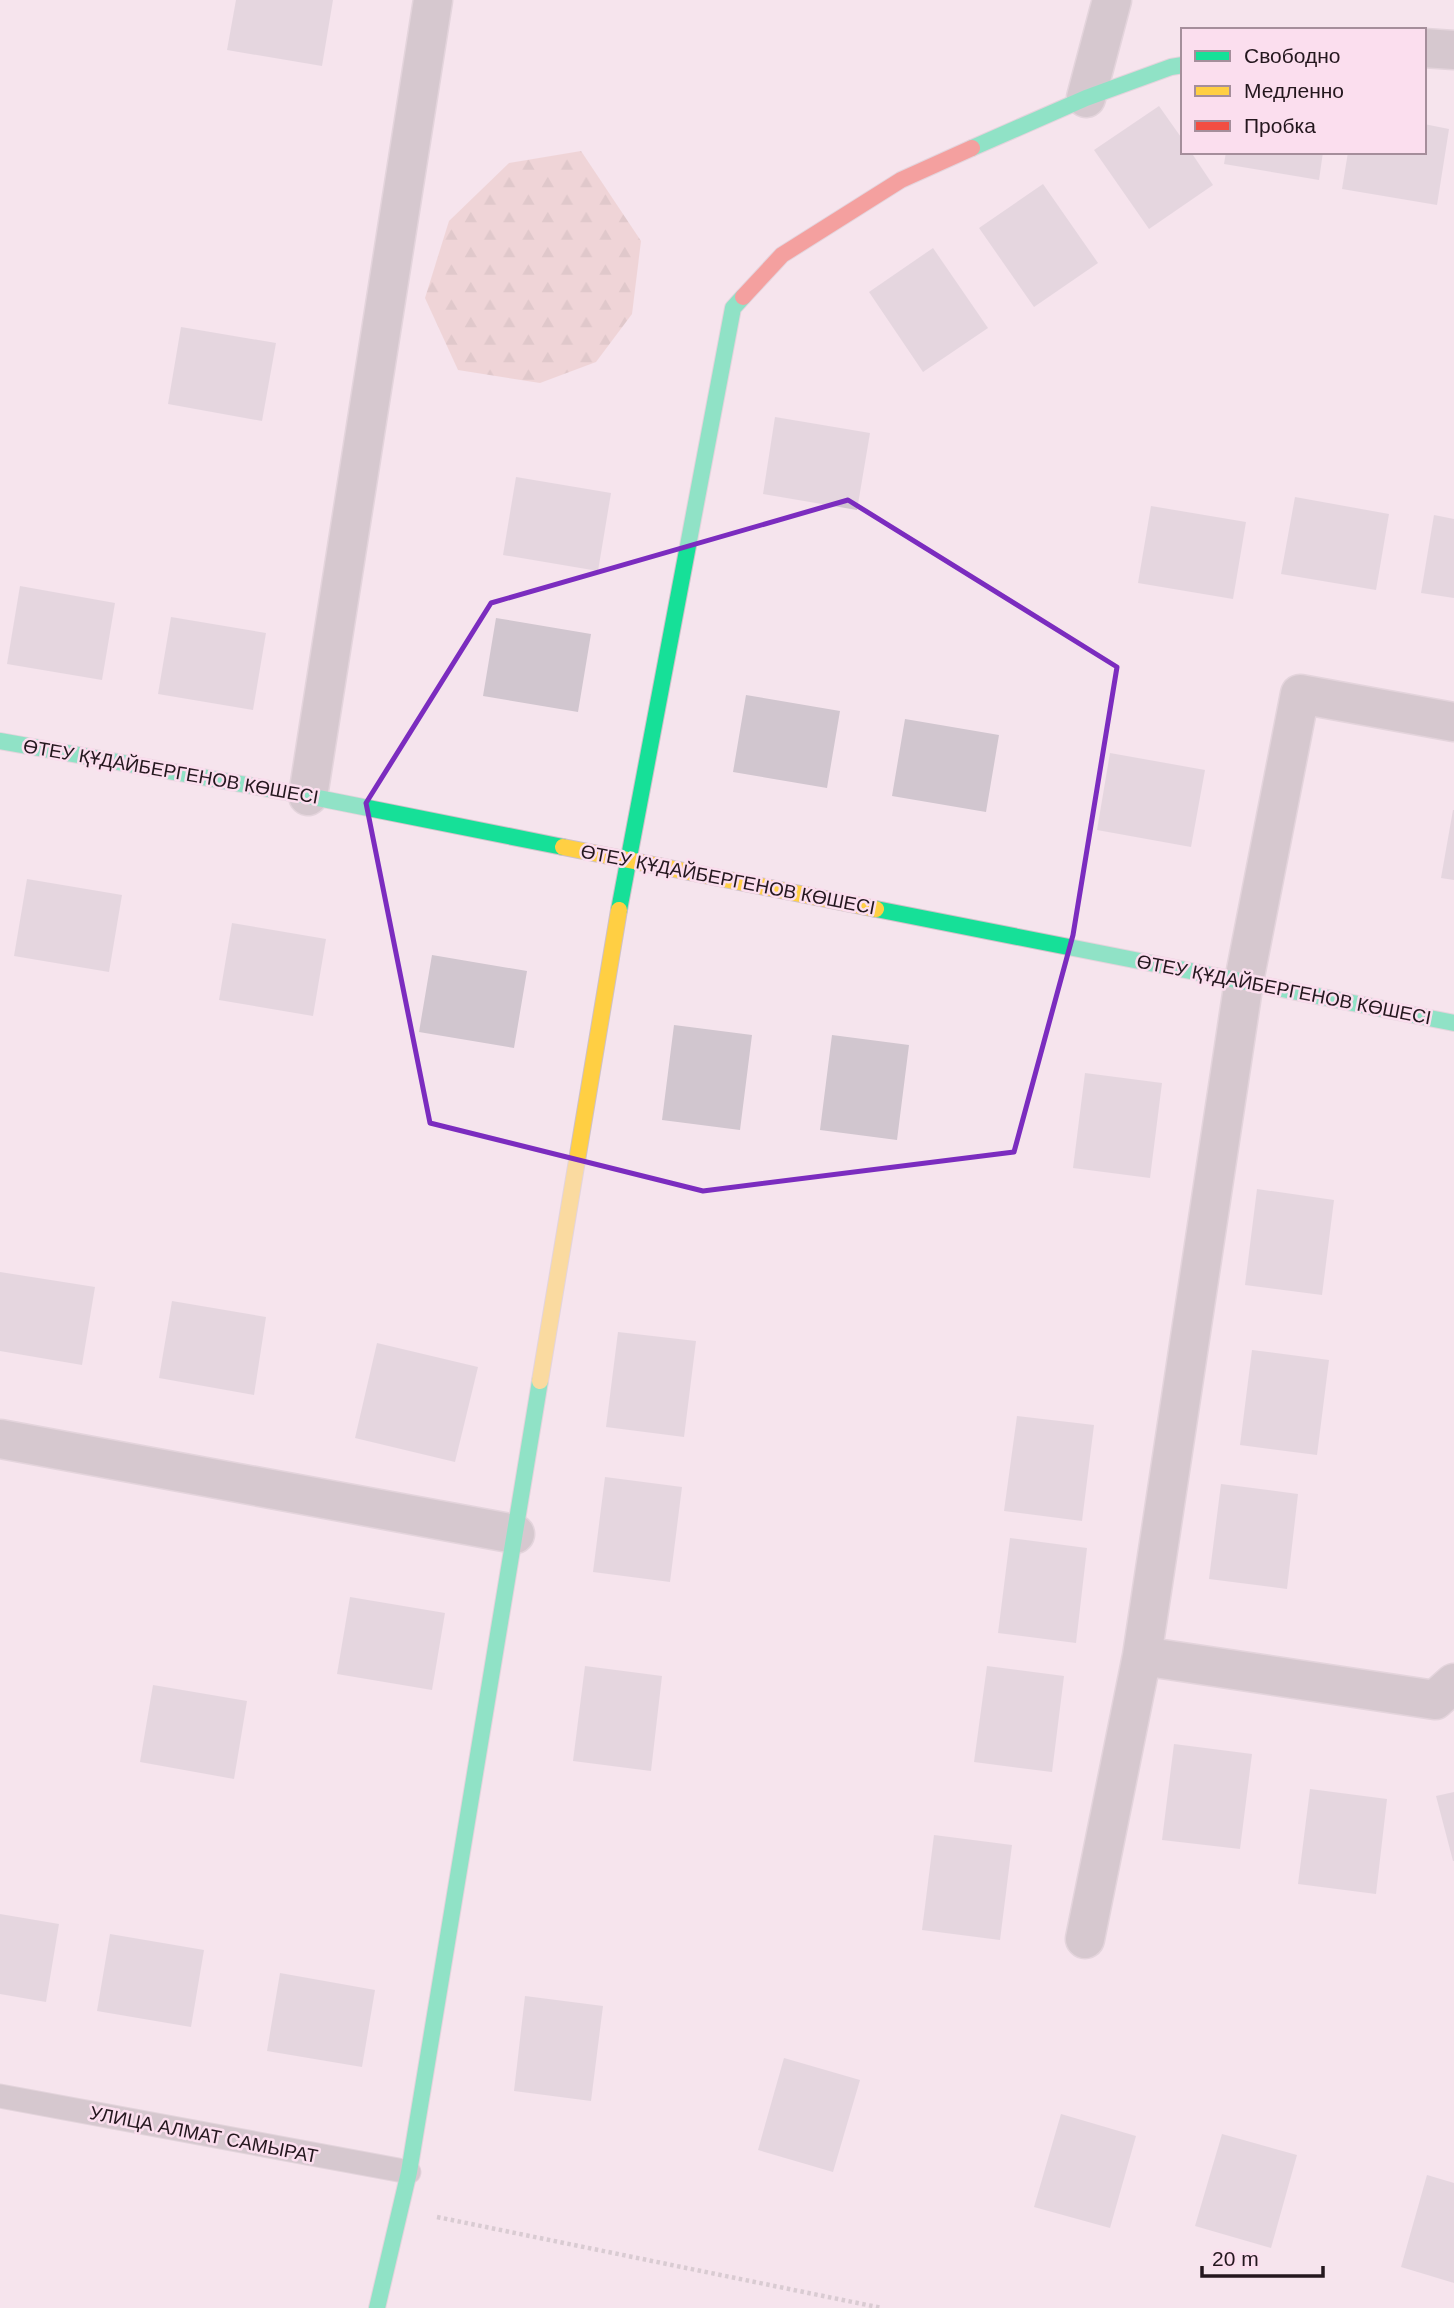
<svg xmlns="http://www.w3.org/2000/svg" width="1454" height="2308" font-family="Helvetica,sans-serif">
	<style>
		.forest { fill: url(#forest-firs) }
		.building { fill: #d1c6cf }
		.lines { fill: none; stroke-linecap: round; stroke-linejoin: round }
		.lane-casing { stroke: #cec1c8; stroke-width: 25 }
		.street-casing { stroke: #cec1c8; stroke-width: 41 }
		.fast-casing { stroke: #cec1c8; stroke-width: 18 }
		.slow-casing { stroke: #cec1c8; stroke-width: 18 }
		.jam-casing { stroke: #cec1c8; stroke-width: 18 }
		.path { stroke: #b7adb1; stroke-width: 4.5; stroke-dasharray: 3.5 3.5; stroke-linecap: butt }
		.lane { stroke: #afa7aa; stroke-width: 23 }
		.street { stroke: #afa7aa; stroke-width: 38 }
		.fast { stroke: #16e098; stroke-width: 16 }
		.slow { stroke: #ffcf43; stroke-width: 16 }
		.jam { stroke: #f24e42; stroke-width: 16 }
		.marked { fill: none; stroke: #7b2cbf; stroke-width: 5; stroke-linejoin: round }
		.labels { text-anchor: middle; stroke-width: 5; stroke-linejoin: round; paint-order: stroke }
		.street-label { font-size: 19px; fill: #24171e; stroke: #fbdeee }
	</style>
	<defs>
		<pattern id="forest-firs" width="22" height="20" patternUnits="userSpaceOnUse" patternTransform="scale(1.75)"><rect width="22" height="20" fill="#e7c2bd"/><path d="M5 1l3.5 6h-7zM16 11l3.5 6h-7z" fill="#c6a6a2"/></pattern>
	</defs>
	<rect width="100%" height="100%" fill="#f5e4ed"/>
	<path class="forest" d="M581,151L641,241L632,314L596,362L540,383L458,370L425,298L449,221L509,163Z"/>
	<path class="building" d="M236,0H333L322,66L227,50Z
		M1159,106L1183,140V152H1191L1213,185L1149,229L1094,150Z
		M1424,124L1449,129L1437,205L1342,189L1348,152H1424Z
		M1226,152H1323L1319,180L1224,164Z
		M1043,184L1098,263L1034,307L979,228Z
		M933,248L988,328L923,372L869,292Z
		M181,327L276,343L262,421L168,404Z
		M775,417L870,433L857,510L763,494Z
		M516,477L611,493L598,571L503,555Z
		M1295,497L1389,514L1376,590L1281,574Z
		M1151,506L1246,522L1233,599L1138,583Z
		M1434,515L1454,519V598L1421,593Z
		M20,586L115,603L102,680L7,664Z
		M171,617L266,633L253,710L158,694Z
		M496,618L591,634L578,712L483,696Z
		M746,695L840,711L827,788L733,772Z
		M905,719L999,735L986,812L892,796Z
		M1110,753L1205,770L1191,847L1097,830Z
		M1453,810H1454V880L1441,878Z
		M27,879L122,895L109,972L14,956Z
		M232,923L326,939L313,1016L219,1000Z
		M432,955L527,971L514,1048L419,1032Z
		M674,1025L752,1035L740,1130L662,1120Z
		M832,1035L909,1045L897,1140L820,1130Z
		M1085,1073L1162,1083L1150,1178L1073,1168Z
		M1257,1189L1334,1200L1322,1295L1245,1285Z
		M0,1272L95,1287L82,1365L0,1351Z
		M172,1301L266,1317L254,1395L159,1378Z
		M618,1332L696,1341L684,1437L606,1427Z
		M377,1343L478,1367L455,1462L355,1438Z
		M1252,1350L1329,1360L1317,1455L1240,1445Z
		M1017,1416L1094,1425L1082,1521L1004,1511Z
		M605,1477L682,1487L670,1582L593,1572Z
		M1221,1484L1298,1494L1287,1589L1209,1579Z
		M1010,1538L1087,1548L1076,1643L998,1633Z
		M350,1597L445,1613L432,1690L337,1674Z
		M585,1666L662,1676L651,1771L573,1761Z
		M987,1666L1064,1676L1052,1772L974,1762Z
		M153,1685L247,1701L234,1779L140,1762Z
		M1174,1744L1252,1754L1240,1849L1162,1840Z
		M1310,1789L1387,1799L1376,1894L1298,1884Z
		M1454,1792V1861H1453L1436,1796Z
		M934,1835L1012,1845L1000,1940L922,1930Z
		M0,1914L59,1924L46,2002L0,1994Z
		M110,1934L204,1950L191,2027L97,2011Z
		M280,1973L375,1990L362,2067L267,2051Z
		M525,1996L603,2006L591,2101L514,2091Z
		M784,2058L860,2080L833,2172L758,2150Z
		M1061,2114L1136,2136L1110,2228L1034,2207Z
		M1222,2134L1297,2155L1271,2248L1195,2226Z
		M1427,2175L1454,2183V2283L1401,2267Z"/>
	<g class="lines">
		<g class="lane-casing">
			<path id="lane" d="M0,2096L409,2172"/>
		</g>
		<g class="street-casing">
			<path id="street" d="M1424,48L1454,50
				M1086,98L1112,0
				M308,796L433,0
				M0,1439L515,1534
				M1142,1656L1435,1700L1454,1683
				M1085,1939L1142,1656L1244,981L1300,694L1454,722"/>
		</g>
		<g class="fast-casing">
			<path id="fast" d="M972,148L1086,98L1171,67L1183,65
				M0,741L308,796L563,847
				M876,909L1454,1023
				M619,910L733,308L743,297
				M377,2308L409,2172L540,1381"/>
		</g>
		<g class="slow-casing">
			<path id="slow" d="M563,847L876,909
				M540,1381L619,910"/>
		</g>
		<g class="jam-casing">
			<path id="jam" d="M743,297L782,255L901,180L972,148"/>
		</g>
		<path class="path" d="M437,2217L882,2308"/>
		<use href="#lane" class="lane"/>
		<use href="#street" class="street"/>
		<use href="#fast" class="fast"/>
		<use href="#slow" class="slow"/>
		<use href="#jam" class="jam"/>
	</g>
	<path d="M0 0H1454V2308H0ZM848,500L1117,667L1073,935L1014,1152L703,1191L430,1123L366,803L491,603Z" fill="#f5e4ed" fill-opacity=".55" fill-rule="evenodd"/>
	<path class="marked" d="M848,500L1117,667L1073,935L1014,1152L703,1191L430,1123L366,803L491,603Z"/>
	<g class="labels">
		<g class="street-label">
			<text transform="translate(171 771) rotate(10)" y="7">ӨТЕУ ҚҰДАЙБЕРГЕНОВ КӨШЕСІ</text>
			<text transform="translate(728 879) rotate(11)" y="7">ӨТЕУ ҚҰДАЙБЕРГЕНОВ КӨШЕСІ</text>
			<text transform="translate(1284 989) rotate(11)" y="7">ӨТЕУ ҚҰДАЙБЕРГЕНОВ КӨШЕСІ</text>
			<text transform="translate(204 2134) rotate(11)" y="7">УЛИЦА АЛМАТ САМЫРАТ</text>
		</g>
	</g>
	<rect x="1181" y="28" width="245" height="126" fill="#fbdeee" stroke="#a58e9b" stroke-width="2"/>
	<rect x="1195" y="51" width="35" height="10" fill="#16e098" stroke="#a58e9b" stroke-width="2"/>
	<text x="1244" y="63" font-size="21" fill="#24171e">Свободно</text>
	<rect x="1195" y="86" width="35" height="10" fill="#ffcf43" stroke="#a58e9b" stroke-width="2"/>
	<text x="1244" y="98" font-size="21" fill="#24171e">Медленно</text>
	<rect x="1195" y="121" width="35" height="10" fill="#f24e42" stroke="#a58e9b" stroke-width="2"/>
	<text x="1244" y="133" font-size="21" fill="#24171e">Пробка</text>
	<path d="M1202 2266v10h121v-10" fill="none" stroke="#24171e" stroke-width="3.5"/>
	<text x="1212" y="2266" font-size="21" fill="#24171e" stroke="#fbdeee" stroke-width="5" paint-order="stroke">20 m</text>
</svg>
